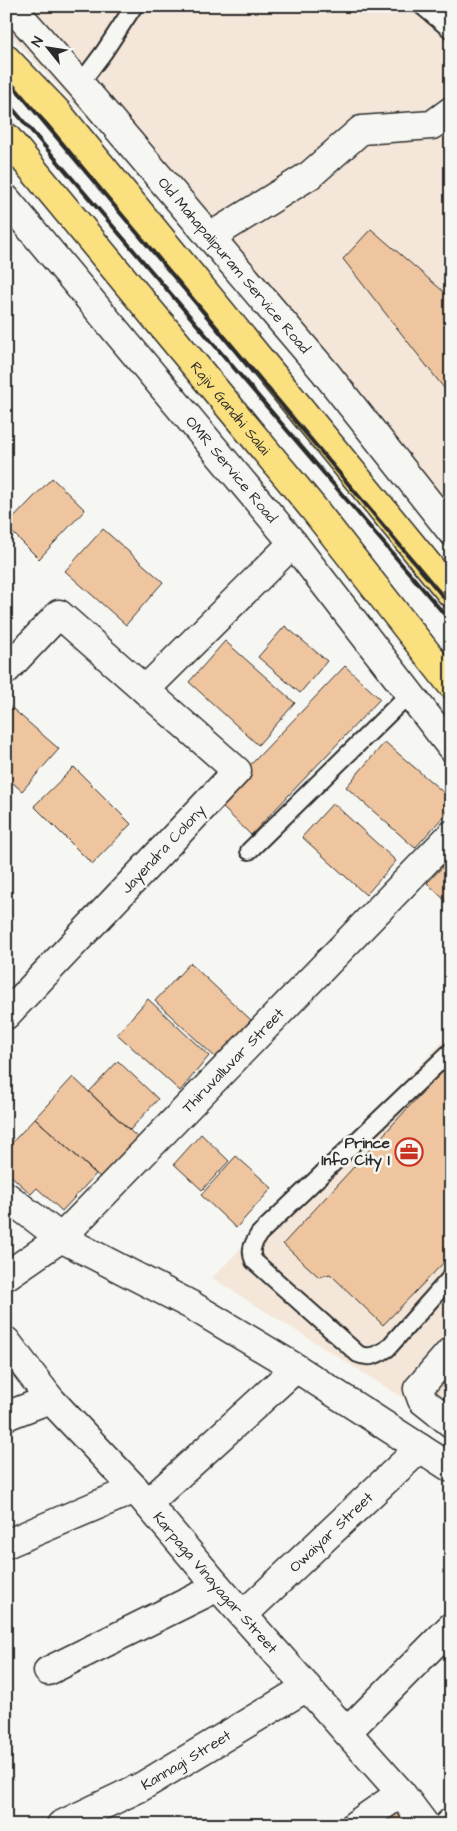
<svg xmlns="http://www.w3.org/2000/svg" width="457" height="1831" font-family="'Architects Daughter',sans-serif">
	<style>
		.built { fill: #f4e7d9 }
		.building { fill: #efc59f; stroke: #2b2b2b }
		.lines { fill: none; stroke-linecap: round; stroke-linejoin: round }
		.lane-casing { stroke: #2b2b2b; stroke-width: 20 }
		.street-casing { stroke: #2b2b2b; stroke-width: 31 }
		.secondary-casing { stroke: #2b2b2b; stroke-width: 31 }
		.primary-casing { stroke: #2b2b2b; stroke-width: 31 }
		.lane { stroke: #f6f6f2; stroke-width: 16 }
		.street { stroke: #f6f6f2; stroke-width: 28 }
		.secondary { stroke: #f6f6f2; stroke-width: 28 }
		.primary { stroke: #fbe080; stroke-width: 28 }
		.rail { stroke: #2b2b2b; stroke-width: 4 }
		.labels { text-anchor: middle; stroke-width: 5; stroke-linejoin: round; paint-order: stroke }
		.street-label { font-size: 15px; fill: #2b2b2b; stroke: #f6f6f2 }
		.poi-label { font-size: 15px; font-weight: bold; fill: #2b2b2b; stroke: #f6f6f2; text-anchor: end }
	</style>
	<rect width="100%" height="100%" fill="#f6f6f2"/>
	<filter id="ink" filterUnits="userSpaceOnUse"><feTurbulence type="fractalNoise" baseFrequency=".02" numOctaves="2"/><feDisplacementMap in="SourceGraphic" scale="10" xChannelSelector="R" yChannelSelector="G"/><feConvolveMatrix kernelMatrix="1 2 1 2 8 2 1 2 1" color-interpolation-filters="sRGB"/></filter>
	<g filter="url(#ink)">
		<path class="built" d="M6,6H451V505L6,31Z
			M451,1033V1428L212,1278Z"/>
		<path class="building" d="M371,229L451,298V397L343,259Z
			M52,478L85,510L39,559L6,526Z
			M103,529L163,582L126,625L65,571Z
			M285,626L327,661L300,693L258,657Z
			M225,641L295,703L258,745L189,682Z
			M345,666L380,699L251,835L216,801Z
			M6,703L59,749L22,791L6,777Z
			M385,742L451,799V808L415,848L346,787Z
			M74,767L131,824L92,864L34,806Z
			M333,803L396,861L366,895L302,837Z
			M451,858V906L427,883Z
			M190,963L251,1020L216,1058L155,1001Z
			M148,999L209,1056L180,1091L117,1034Z
			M118,1061L158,1099L130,1130L89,1092Z
			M451,1061V1255L383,1325L330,1274L319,1277L283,1244Z
			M73,1077L139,1139L102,1179L35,1118Z
			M35,1118L96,1174L62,1211L37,1188L31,1194L6,1171V1149Z
			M201,1134L229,1161L202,1190L174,1164Z
			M236,1156L272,1188L236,1228L201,1195Z
			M451,1369V1392L440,1381Z
			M396,1811L407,1825H377Z"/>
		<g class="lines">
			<g class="lane-casing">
				<path id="lane" d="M422,6L451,30
					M80,84L104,52L134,6
					M249,851L409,694
					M451,1051L259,1234C253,1244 249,1250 254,1261L358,1354C369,1359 377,1355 387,1349L451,1277"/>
			</g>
			<g class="street-casing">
				<g id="street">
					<path d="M210,237L310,175L361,130L432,125L451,111"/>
					<path d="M6,670L59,614L237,771L6,1015"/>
					<path d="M145,690L293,543"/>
					<path d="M6,1196L61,1238L191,1305L296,1368L451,1468"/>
					<path id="s1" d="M6,1276L61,1238L451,835"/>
					<path id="s2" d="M6,1341L50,1399L135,1489L218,1587L401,1793L425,1825"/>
					<path d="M451,1351L418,1389L422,1400L451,1423"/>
					<path d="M6,1416L50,1399"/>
					<path d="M148,1503L296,1368"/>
					<path d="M6,1544L135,1489"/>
					<path id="s3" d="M243,1615L420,1448"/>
					<path d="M48,1671L218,1587"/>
					<path d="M347,1732L451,1627"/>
					<path id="s4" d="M61,1825L141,1787L307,1687"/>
					<path d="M355,1825L401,1793"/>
					<path d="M448,1825L451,1822"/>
				</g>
			</g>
			<g class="secondary-casing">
				<g id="secondary">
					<path id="s5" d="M11,6L80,84L325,372L451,531"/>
					<path id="s6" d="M6,199L293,543L451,747"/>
				</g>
			</g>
			<g class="primary-casing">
				<g id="primary">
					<path d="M6,59L58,113L451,593"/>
					<path id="s7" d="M6,137L313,508L451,684"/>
				</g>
			</g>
			<use href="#lane" class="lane"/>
			<use href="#street" class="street"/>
			<use href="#secondary" class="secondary"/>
			<use href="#primary" class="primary"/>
			<path class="rail" d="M6,77L451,606
				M6,101L451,622"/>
		</g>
	</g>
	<defs>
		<g id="office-ring" transform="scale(1.4375)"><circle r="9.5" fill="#f6f6f2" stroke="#c8321e" stroke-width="1.5"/><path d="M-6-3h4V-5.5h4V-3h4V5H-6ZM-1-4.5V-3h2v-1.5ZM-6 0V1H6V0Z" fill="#c8321e"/></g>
	</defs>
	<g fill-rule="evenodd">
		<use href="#office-ring" x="409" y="1152"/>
	</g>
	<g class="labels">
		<g class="street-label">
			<text dy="5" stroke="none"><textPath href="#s5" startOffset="342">Old Mahapalipuram Service Road</textPath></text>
			<text dy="5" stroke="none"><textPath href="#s7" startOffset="352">Rajiv Gandhi Salai</textPath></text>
			<text dy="5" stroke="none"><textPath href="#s6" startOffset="352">OMR Service Road</textPath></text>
			<text transform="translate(163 849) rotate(-47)" y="5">Jayendra Colony</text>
			<text dy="5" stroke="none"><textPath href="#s1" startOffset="314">Thiruvalluvar Street</textPath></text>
			<text dy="5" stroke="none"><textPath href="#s3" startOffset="121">Owaiyar Street</textPath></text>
			<text dy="5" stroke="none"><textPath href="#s2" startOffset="320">Karpaga Vinayagar Street</textPath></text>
			<text dy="5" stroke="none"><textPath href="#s4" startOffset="141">Kannagi Street</textPath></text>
		</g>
		<g class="poi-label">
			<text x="390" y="1148">Prince<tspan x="390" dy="17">Info City I</tspan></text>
		</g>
	</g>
	<rect width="457" height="1831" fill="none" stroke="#f6f6f2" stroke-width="25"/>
	<rect x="12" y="12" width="432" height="1806" fill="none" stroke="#2b2b2b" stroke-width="2" filter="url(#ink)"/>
	<g transform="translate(48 48) rotate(300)" stroke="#f6f6f2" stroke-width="4" paint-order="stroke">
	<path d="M0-4L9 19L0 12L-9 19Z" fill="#2b2b2b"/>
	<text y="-8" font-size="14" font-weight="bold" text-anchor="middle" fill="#2b2b2b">N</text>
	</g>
</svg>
